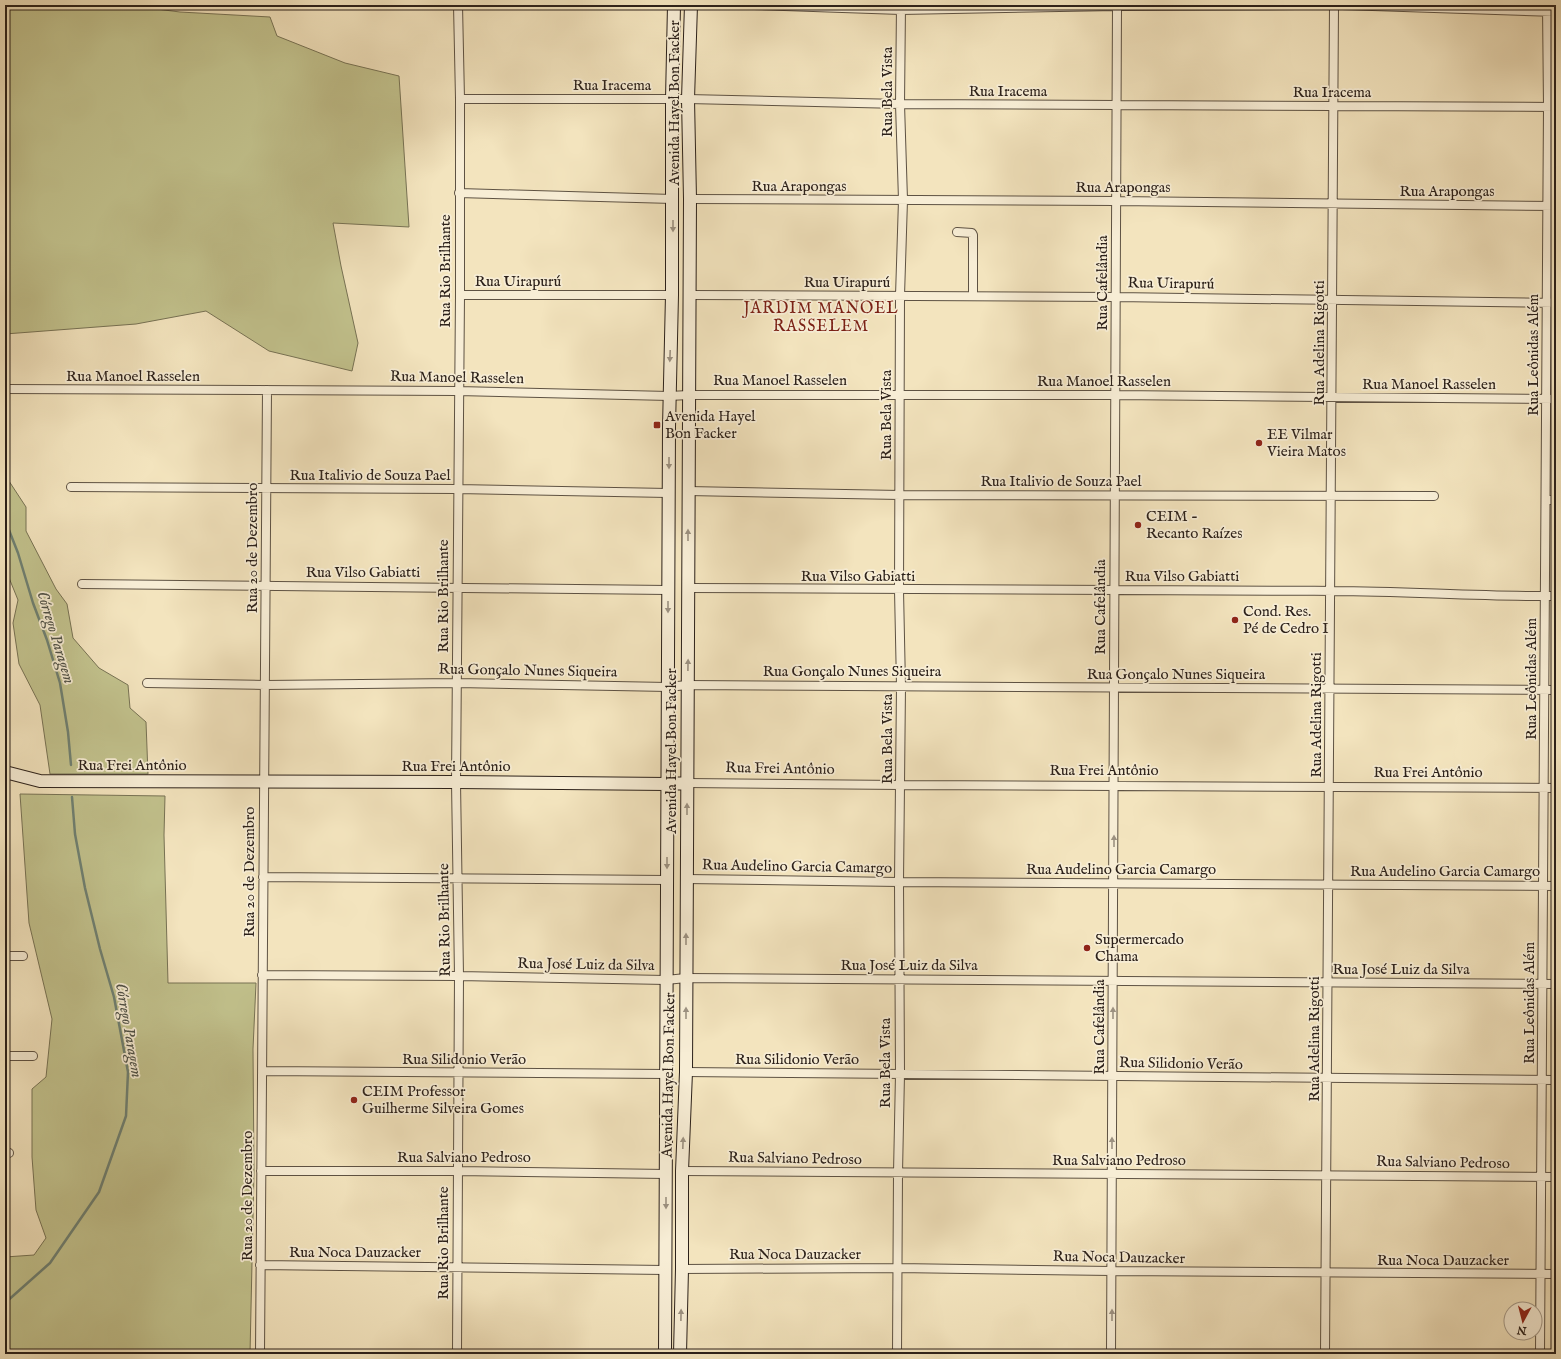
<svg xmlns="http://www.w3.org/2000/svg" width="1561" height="1359" font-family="'IM FELL English',serif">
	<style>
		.green { fill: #c2c28d; stroke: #777254 }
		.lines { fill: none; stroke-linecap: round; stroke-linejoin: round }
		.stream { stroke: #6f8072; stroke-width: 2.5 }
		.street-casing { stroke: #5e5243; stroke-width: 10 }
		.secondary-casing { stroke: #2c211a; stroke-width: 14 }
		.street { stroke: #f7edd5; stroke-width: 8 }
		.secondary { stroke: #f7edd5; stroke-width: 12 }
		.oneway { fill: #9c9181 }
		.poi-dot { fill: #8f2418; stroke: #f7edd5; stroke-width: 1.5 }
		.labels { text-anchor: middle; stroke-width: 3.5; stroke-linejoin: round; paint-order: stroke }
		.street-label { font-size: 15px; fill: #2c211a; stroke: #f7edd5 }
		.poi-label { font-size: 15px; fill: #2c211a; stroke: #f7edd5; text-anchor: start }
		.neighbourhood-label { font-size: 16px; letter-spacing: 1px; fill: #7a1f14; stroke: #f7edd5 }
		.water-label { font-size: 16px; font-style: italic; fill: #4e5046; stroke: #f7edd5 }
	</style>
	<rect width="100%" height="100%" fill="#f3e4be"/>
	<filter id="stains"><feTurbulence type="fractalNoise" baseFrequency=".005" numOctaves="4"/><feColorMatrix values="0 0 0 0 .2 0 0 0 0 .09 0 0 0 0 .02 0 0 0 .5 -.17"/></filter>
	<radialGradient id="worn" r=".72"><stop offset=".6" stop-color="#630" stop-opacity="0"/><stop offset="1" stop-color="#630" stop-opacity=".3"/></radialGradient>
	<path class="green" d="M5,5H125L180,12L270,17L277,36L345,63L399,76L409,227L333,223L341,266L358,343L352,371L269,351L206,311L136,324L5,334Z
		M5,475L26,507V531L56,589L67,604L73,638L99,668L128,685L130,708L146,722L148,774H50L40,705L19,664L13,623L18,600L5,568Z
		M20,794L165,796L164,835L168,983H256L253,1049L254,1172L250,1354H5V1257L34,1255L46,1238L36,1210L32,1157V1089L46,1077L52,1019L29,923Z"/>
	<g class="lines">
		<path class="stream" d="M5,520L18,553L33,603L47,640L60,683L68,732L71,765
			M5,1303L50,1263L99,1192L126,1116L128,1072L114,997L100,949L85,888L75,834L72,797"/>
		<g class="street-casing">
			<path id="street" d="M754,5L901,10L1117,6L1297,5
				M1342,5L1556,12
				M460,99H688L900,104L1556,107
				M459,193L673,199
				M690,199L1116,201L1556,206
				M957,232L972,233L973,235V296
				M460,295H672
				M689,295L1116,297L1556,303
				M5,389L458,391L669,396L689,395H1115L1556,399
				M71,487L457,489L668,493
				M688,491L900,495L1434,496
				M1546,500H1556
				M82,584L668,590
				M688,588C904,591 1119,589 1334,591C1408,591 1482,597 1556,596
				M147,683L265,685L457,683L668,687L687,685L1556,690
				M687,783L901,785L1556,788
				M263,877L667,880
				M686,879L899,882L1556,886
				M5,956H23
				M262,975L459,976L666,980L686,978L1556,984
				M5,1056H33
				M262,1071L666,1074
				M686,1072L1556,1080
				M5,1153H9
				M261,1171H457L666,1174
				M682,1171L1556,1177
				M260,1265L665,1270
				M682,1269L897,1268L1112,1271L1556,1274
				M260,1354L267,390
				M457,1354L459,976L456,782L460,295V99L458,5
				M897,1354L898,1173L900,1074L899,882L901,686L899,590L900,296L903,200L900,104L901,5
				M1111,1354L1117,5
				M1325,1354L1334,5
				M1540,1354L1548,107L1547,5"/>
		</g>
		<g class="secondary-casing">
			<path id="secondary" d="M5,772L40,781L456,782L667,784L687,783
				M665,1354L669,427L672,295V99L674,5
				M680,1354L682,1269V1171L686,1072L690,199L688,99L691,5"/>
		</g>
		<use href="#street" class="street"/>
		<use href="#secondary" class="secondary"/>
	</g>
	<defs><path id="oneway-solid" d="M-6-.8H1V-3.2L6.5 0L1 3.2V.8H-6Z"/></defs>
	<g class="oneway">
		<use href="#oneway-solid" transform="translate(673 226) rotate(90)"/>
		<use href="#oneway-solid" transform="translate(670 356) rotate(92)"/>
		<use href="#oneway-solid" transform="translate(669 463) rotate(90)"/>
		<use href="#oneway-solid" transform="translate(688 535) rotate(-90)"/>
		<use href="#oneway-solid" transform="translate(668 607) rotate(90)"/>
		<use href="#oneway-solid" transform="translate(688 665) rotate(-89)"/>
		<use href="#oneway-solid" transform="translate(687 809) rotate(-90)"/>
		<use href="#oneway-solid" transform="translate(1114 841) rotate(-90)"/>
		<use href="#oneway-solid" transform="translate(667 863) rotate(90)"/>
		<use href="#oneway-solid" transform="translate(686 939) rotate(-90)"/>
		<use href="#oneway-solid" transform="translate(686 1013) rotate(-90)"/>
		<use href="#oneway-solid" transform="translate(1113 1013) rotate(-90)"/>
		<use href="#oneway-solid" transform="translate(683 1143) rotate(-88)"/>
		<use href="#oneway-solid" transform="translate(1112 1143) rotate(-90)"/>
		<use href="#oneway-solid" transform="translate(666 1203) rotate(90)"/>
		<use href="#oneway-solid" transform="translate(681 1315) rotate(-89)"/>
		<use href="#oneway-solid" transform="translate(1112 1315) rotate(-90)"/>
	</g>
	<g class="poi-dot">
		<rect x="653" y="421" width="8" height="8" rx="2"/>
		<circle cx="1259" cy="443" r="4"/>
		<circle cx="1138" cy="525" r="4"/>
		<circle cx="1235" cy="620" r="4"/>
		<circle cx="1087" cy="948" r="4"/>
		<circle cx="354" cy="1100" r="4"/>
	</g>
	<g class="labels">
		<g class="street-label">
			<text x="612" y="90">Rua Iracema</text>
			<text x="1008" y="96">Rua Iracema</text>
			<text transform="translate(887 92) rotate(-90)" y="5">Rua Bela Vista</text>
			<text x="1332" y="97">Rua Iracema</text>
			<text transform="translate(674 103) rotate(-90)" y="5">Avenida Hayel Bon Facker</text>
			<text x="799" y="191">Rua Arapongas</text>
			<text x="1123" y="192">Rua Arapongas</text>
			<text x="1447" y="196">Rua Arapongas</text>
			<text transform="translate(445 271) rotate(-90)" y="5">Rua Rio Brilhante</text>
			<text x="518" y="286">Rua Uirapurú</text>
			<text x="847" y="287">Rua Uirapurú</text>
			<text transform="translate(1102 283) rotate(-90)" y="5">Rua Cafelândia</text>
			<text transform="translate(1171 283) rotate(1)" y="5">Rua Uirapurú</text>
			<text transform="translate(1319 343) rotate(-90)" y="5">Rua Adelina Rigotti</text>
			<text transform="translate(1533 355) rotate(-90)" y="5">Rua Leônidas Além</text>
			<text x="133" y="381">Rua Manoel Rasselen</text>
			<text transform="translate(457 377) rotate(1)" y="5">Rua Manoel Rasselen</text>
			<text x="780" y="385">Rua Manoel Rasselen</text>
			<text x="1104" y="386">Rua Manoel Rasselen</text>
			<text x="1429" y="389">Rua Manoel Rasselen</text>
			<text transform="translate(886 415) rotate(-90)" y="5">Rua Bela Vista</text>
			<text x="370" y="480">Rua Italivio de Souza Pael</text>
			<text x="1061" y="486">Rua Italivio de Souza Pael</text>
			<text transform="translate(252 548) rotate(-90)" y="5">Rua 20 de Dezembro</text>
			<text x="363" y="577">Rua Vilso Gabiatti</text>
			<text x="858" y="581">Rua Vilso Gabiatti</text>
			<text x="1182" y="581">Rua Vilso Gabiatti</text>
			<text transform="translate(443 596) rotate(-90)" y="5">Rua Rio Brilhante</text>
			<text transform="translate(1100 607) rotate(-90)" y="5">Rua Cafelândia</text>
			<text transform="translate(528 670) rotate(1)" y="5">Rua Gonçalo Nunes Siqueira</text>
			<text x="852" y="676">Rua Gonçalo Nunes Siqueira</text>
			<text x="1176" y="679">Rua Gonçalo Nunes Siqueira</text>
			<text transform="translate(1531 679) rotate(-90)" y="5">Rua Leônidas Além</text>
			<text transform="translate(1316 715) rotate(-90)" y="5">Rua Adelina Rigotti</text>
			<text transform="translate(887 739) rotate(-90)" y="5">Rua Bela Vista</text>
			<text transform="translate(671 751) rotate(-90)" y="5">Avenida Hayel Bon Facker</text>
			<text x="132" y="770">Rua Frei Antônio</text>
			<text x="456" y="771">Rua Frei Antônio</text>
			<text transform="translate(780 768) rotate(1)" y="5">Rua Frei Antônio</text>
			<text x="1104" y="775">Rua Frei Antônio</text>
			<text x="1428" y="777">Rua Frei Antônio</text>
			<text transform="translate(797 866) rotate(1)" y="5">Rua Audelino Garcia Camargo</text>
			<text x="1121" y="874">Rua Audelino Garcia Camargo</text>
			<text x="1445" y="876">Rua Audelino Garcia Camargo</text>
			<text transform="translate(249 872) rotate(-90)" y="5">Rua 20 de Dezembro</text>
			<text transform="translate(444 920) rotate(-91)" y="5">Rua Rio Brilhante</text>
			<text transform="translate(586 964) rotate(1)" y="5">Rua José Luiz da Silva</text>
			<text x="909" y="970">Rua José Luiz da Silva</text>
			<text x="1401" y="974">Rua José Luiz da Silva</text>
			<text transform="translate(1529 1003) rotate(-90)" y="5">Rua Leônidas Além</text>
			<text transform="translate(1099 1027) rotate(-90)" y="5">Rua Cafelândia</text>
			<text transform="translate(1314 1039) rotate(-90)" y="5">Rua Adelina Rigotti</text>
			<text x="464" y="1064">Rua Silidonio Verão</text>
			<text x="797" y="1064">Rua Silidonio Verão</text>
			<text transform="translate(885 1063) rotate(-90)" y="5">Rua Bela Vista</text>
			<text transform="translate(1181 1063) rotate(1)" y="5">Rua Silidonio Verão</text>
			<text transform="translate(668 1075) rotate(-89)" y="5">Avenida Hayel Bon Facker</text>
			<text x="464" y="1162">Rua Salviano Pedroso</text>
			<text transform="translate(795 1158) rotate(1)" y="5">Rua Salviano Pedroso</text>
			<text x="1119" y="1165">Rua Salviano Pedroso</text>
			<text transform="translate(1443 1162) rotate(1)" y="5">Rua Salviano Pedroso</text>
			<text transform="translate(247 1196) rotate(-90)" y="5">Rua 20 de Dezembro</text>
			<text transform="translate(443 1243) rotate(-90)" y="5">Rua Rio Brilhante</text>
			<text x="355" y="1257">Rua Noca Dauzacker</text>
			<text x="795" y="1259">Rua Noca Dauzacker</text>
			<text transform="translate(1119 1257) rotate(1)" y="5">Rua Noca Dauzacker</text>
			<text x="1443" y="1265">Rua Noca Dauzacker</text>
		</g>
		<g class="poi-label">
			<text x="665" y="421">Avenida Hayel<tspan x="665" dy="17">Bon Facker</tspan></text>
			<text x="1267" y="439">EE Vilmar<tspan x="1267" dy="17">Vieira Matos</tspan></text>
			<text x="1146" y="521">CEIM -<tspan x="1146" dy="17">Recanto Raízes</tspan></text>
			<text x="1243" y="616">Cond. Res.<tspan x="1243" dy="17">Pé de Cedro I</tspan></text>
			<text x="1095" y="944">Supermercado<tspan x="1095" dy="17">Chama</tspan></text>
			<text x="362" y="1096">CEIM Professor<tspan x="362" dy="17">Guilherme Silveira Gomes</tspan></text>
		</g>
		<g class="neighbourhood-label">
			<text x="821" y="313">JARDIM MANOEL<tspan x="821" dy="18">RASSELEM</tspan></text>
		</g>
		<g class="water-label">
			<text transform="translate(57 637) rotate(73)" y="6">Córrego Paragem</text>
			<text transform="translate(130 1030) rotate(80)" y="6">Córrego Paragem</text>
		</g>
	</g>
	<rect width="1561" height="1359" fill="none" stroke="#f3e4be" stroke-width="20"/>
	<rect x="6" y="6" width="1549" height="1347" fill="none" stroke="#2c211a" stroke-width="2"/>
	<rect x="10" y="10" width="1541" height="1339" fill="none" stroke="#2c211a"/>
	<g transform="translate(1523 1321) rotate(187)"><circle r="19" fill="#f7edd5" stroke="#a69b8a"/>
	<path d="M0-3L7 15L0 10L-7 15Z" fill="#8f2418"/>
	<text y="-6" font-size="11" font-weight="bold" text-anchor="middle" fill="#2c211a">N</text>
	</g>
	<rect width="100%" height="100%" filter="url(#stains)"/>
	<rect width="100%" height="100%" fill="url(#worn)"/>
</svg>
